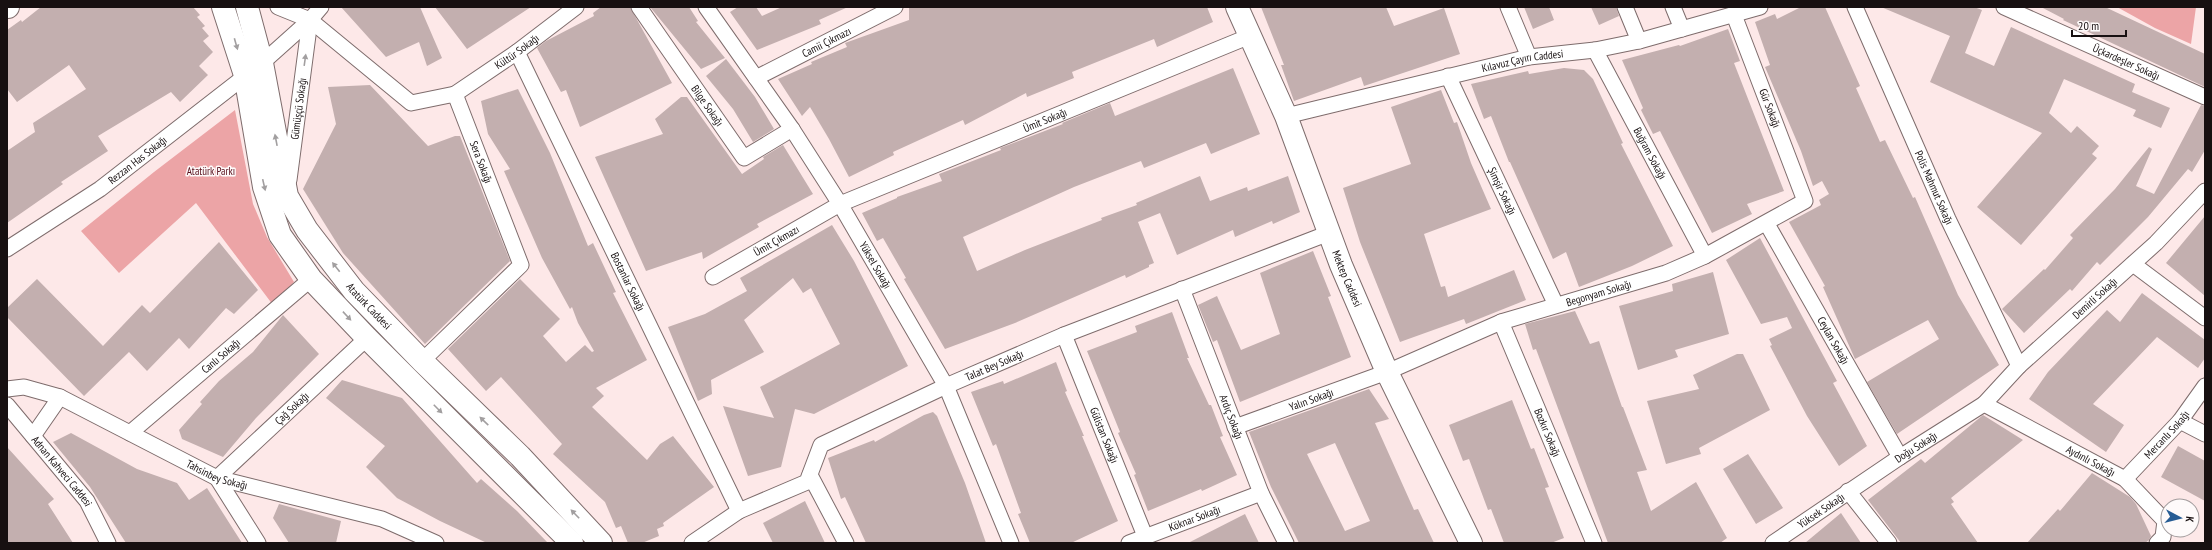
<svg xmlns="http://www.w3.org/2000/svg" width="2212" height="550" font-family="'PT Sans Narrow',sans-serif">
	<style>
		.green { fill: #eca4a6 }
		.building { fill: #c3afaf; fill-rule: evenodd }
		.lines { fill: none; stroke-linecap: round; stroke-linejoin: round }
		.street-casing { stroke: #7e6c6c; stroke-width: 17 }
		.secondary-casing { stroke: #7e6c6c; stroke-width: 24 }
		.primary-casing { stroke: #7e6c6c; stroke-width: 24 }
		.street { stroke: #fff; stroke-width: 15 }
		.secondary { stroke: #fff; stroke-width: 22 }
		.primary { stroke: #fff; stroke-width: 22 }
		.oneway { fill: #a29fa0 }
		.labels { text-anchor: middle; stroke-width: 3; stroke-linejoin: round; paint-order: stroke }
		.street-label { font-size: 11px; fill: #171011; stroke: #fefafa }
		.park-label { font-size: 11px; fill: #570e1a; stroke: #fefafa }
	</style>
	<rect width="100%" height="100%" fill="#fde8e8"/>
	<path class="green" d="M2117,7H2196L2191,44L2155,28Z
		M235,110L253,204L267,237L294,282L273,305L196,203L119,273L81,231L154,172Z"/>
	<path class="building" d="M41,7H193L200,15L197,17L205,26L202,28L209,36L203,41L213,52L199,66L208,75L180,102L171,92L98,136L108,151L61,182L63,184L7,223V151L35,132L33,123L86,89L69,65L17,102L7,89V30L21,20L22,22Z
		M341,7H420L442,58L427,66L419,42L386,57Z
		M435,7H531L467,49Z
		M601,7H630L672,83L580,127L566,90L561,92L537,48L546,41L594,16L593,13Z
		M650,7H689L698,21L696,22L725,58L701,69Z
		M738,7H756L762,16L782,7H848L819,20L821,24L757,50L730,12Z
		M909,7H1207L1213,22L1157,47L1154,39L1072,72L1074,78L1027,97L1026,93L965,125L963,120L893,152L894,155L849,177L829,139L810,107L802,116L778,79L812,64L811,62L847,47L845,43L909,20Z
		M1261,7H1386L1394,26L1444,8L1460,54L1364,86L1361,77L1294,101L1281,65H1284Z
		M1524,7H1549L1554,20L1533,29Z
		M1591,7H1616L1619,16L1599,25Z
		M1801,7H1825L1860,86L1856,88L1880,142L1885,140L1913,198L1915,197L1958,295L1999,365L1897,434L1867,382L1939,339L1928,320L1855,359L1823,287L1825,286L1789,222L1821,205L1819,200L1829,194L1822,181L1813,186L1801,151L1765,67L1770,65L1755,22L1775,14L1777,19Z
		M1881,7H1974L1982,10L1965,53L1994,66L2011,27L2135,84L2132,92L2170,108L2161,128L2133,116L2136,110L2064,79L2049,113L2071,133L2077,126L2099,146L2092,154L2097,158L2021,245L1977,207L2042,133L1930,82L1950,36Z
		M2041,7H2105L2205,54V87L2063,20L2064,19Z
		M1728,29L1740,61L1734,63L1784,191L1747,204L1752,214L1712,233L1660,131L1653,134L1641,110L1643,108L1622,60L1679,45L1680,46Z
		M726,59L755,97L774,129L753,142L733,109L706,76Z
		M1233,68L1260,134L1211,154L1206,143L1144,168L1141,161L1074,187L963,237L977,271L1025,250L1102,220L1101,218L1137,205L1136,203L1200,176L1210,201L1247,187L1248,191L1288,176L1300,212L1273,224L1272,221L1235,237L1233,230L1177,255L1160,213L1138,222L1154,263L1149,265V267L1126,278L1125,275L1015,323L945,349L904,279L906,278L883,238L877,241L862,213L897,198V197L942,181L939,174L1001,150L1000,148L1063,124L1062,123L1110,103L1115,116Z
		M1564,68L1584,70L1593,79L1623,143L1621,144L1673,246L1632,266L1579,287L1566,252L1553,259L1510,162H1509L1491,116L1484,119L1471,84L1528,71L1529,74Z
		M370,85L428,146L455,136H460L510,261L425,344L343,253L303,189L336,124L328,87Z
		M518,89L550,153L588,246L593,243L616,292L613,293L647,360L596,388L604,396L592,407L647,460L660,444L673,436L714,487L663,523L664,526L657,529L659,536L642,543H628L621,526L616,528L605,502L553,454L562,444L501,377L486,391L448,349L520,279L560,319L543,336L566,362L585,345L592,352L594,351L578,323L572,307L570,309L542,258L504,171L510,169L488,134L481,101Z
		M1441,90L1454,123L1457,122L1471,163L1491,209L1424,234L1441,287L1445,286L1448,297L1514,270L1526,300L1466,324L1464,319L1400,342L1360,242L1343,188L1411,164L1391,107Z
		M681,97H687L742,174L764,159L763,157L783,145L813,194L757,224L759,227L703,259L702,252L646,271L595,157L663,134L655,119Z
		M2201,105L2205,106V150L2192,172L2188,169L2148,217L2100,265L2097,262L2072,291L2070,289L2024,333L2002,309L2044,269L2045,270L2073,238L2070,235L2115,189L2149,147L2152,149L2136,186L2154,194Z
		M2205,216V296L2166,263Z
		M832,225L854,261L908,366L814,414L795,409L781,467L748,476L723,406L774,418L760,387L840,344L811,288L803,293L793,278L744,320L764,352L711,380L712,394L698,401L668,327L705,314L747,291L740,278Z
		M1760,238L1837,381L1833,383L1867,446L1839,466L1807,416L1770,346L1772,345L1769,339L1792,328L1787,317L1761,324L1726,260Z
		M219,242L258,290L234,314L226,308L189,349L179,338L147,371L129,352L84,396L7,317V308L37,279L103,346L142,305L150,313Z
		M1313,251L1331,296L1328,297L1351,357L1240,402L1217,340L1213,342L1198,305L1217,296L1241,350L1280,334L1260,273Z
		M1713,272L1729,334L1675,350L1678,357L1638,370L1619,306L1673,291L1672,284Z
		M2142,293L2205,340V358L2198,368L2157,337L2093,404L2124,425L2106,452L2029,399L2048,372L2107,310L2120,322Z
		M1575,311L1590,344L1599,341L1622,407H1623L1647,470L1637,472L1651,511L1696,482L1727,538L1720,543H1608L1536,349L1533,350L1525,324Z
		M1172,312L1189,358H1187L1209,405H1211L1223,436L1220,437L1237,475L1202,491L1201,489L1148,511L1134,475L1136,474L1118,433L1120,432L1087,351L1137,332L1135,326Z
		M283,315L319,354L256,418L223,457L182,439L179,430L202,404L200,402L219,381L253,352Z
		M1737,354H1743L1770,410L1699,448L1701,454L1666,464L1647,401L1699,389L1693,375Z
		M1056,362L1067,391L1065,392L1084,436H1082L1118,521L1071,543H1030L1018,514L1021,513L996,444L993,446L971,392L1003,381L1004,384Z
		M342,380L402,398L477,483L481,479L517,511L548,543H487L440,521L397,498L366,467L385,446L326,398Z
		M1369,389L1389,419L1375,423L1414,510L1418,509L1434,543H1299L1271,487L1249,432ZM1335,443L1370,521L1345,531L1307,454Z
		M1512,400L1531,449L1534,448L1549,487L1545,488L1564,538L1551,543H1504L1491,509L1488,510L1469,459L1463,461L1449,425Z
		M933,412L937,416L965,483L986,543H866L845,497L841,499L828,458L874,440L875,442L924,415Z
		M1983,415L2023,440L1951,498L1954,502L1951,504L1978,543H1901L1868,500L1921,459L1925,463Z
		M71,433L137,469L177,483L189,500L207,488L242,543H126L90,487L53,442Z
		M2178,446L2205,461V501L2161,477Z
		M7,447L54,499L48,504L73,543H7Z
		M1748,454L1783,508L1756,524L1723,469Z
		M2092,473L2130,497L2136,504L2151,536L2149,540L2145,543H2027L2058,509L2060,511Z
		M805,501L825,543H773L763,523Z
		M279,504L341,521L336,543H289L273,518Z
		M1841,513L1861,543H1805Z
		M1245,514L1259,543H1188Z"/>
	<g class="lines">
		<g class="street-casing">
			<g id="street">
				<path id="s1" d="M278,7L310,20L411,103L455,94L521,265L422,361"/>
				<path id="s2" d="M639,7L744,158L792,129"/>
				<path id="s3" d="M706,7L792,129L840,204L946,386L1011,543"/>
				<path d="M1508,7L1529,57"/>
				<path d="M1625,7L1639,41"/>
				<path d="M1673,7L1682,29"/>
				<path id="s4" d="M1855,7L1948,219L2019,366"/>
				<path id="s5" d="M2004,7L2205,97"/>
				<path id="s6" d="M1595,50L1705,256"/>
				<path id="s7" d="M517,52L739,511"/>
				<path id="s8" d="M1448,76L1556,305"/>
				<path id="s9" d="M756,78L895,7"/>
				<path id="s10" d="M455,94L517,52L576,7"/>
				<path id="s11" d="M1286,116L1529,57L1595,50L1639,41L1760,7"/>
				<path id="s12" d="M289,180L310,20"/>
				<path id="s13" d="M1767,224L1900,457"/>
				<path id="s14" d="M7,249L100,189L262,63L310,20L321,7"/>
				<path d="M2133,264L2205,318"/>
				<path id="s15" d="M713,277L840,204L1250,36"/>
				<path id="s16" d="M1182,289L1261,493L1286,543"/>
				<path id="s17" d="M1501,322L1594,543"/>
				<path id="s18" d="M1064,335L1145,536"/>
				<path id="s19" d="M7,389L24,387L60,397L217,478L382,519L436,543"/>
				<path id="s20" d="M1984,404L2125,479L2165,521L2163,537L2157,543"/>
				<path id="s21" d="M7,405L87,501L108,543"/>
				<path d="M2180,421L2205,434"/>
				<path id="s22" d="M1235,427L1387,372L1501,322L1666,273L1705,256L1805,201L1734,15"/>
				<path id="s23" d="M130,433L311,279"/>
				<path d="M33,436L60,397"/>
				<path d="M810,475L846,543"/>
				<path id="s24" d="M2125,479L2180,421L2205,386"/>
				<path d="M1848,491L1889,543"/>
				<path id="s25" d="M258,543L217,478L367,338"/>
				<path id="s26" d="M692,543L739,511L807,482L821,445L946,386L1064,335L1329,233"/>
				<path id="s27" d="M1129,543L1261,493"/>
				<path id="s28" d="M1773,543L1900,457L1984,404L2019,366L2156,243L2205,191"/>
			</g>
		</g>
		<g class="secondary-casing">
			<g id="secondary">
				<path id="s29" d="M1237,7L1286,116L1341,265L1387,372L1471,543"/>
			</g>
		</g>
		<g class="primary-casing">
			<g id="primary">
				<path d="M7,7H8"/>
				<path d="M223,7L245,75L264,187L280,235L311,279L367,338L572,543"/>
				<path id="s30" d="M247,7L262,63L287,196L307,230L354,291L422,361L520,456L601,543"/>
			</g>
		</g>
		<use href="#street" class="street"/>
		<use href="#secondary" class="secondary"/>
		<use href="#primary" class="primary"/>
	</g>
	<defs><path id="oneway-solid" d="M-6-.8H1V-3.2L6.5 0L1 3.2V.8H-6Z"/></defs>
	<g class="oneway">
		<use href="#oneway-solid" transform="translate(236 44) rotate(74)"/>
		<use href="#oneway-solid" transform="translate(305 60) rotate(-82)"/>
		<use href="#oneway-solid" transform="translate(276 140) rotate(-101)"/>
		<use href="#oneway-solid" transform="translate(264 185) rotate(77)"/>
		<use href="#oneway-solid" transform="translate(336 267) rotate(-128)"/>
		<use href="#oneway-solid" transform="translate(347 316) rotate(47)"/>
		<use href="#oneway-solid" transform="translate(438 409) rotate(45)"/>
		<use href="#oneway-solid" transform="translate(484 421) rotate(-136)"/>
		<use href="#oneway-solid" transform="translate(575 514) rotate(-134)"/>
	</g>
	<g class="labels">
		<g class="street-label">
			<text dy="4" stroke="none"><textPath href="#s9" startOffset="79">Camii Çıkmazı</textPath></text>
			<text dy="4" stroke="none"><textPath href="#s10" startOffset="75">Kültür Sokağı</textPath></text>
			<text dy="4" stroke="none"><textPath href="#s11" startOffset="243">Kılavuz Çayırı Caddesi</textPath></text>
			<text dy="4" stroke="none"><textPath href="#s5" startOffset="134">Üçkardeşler Sokağı</textPath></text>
			<text dy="4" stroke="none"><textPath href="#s2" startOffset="120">Bilge Sokağı</textPath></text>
			<text dy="4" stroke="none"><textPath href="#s12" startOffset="72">Gümüşçü Sokağı</textPath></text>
			<text transform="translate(1770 108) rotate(69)" y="4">Gür Sokağı</text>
			<text dy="4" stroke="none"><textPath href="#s15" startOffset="368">Ümit Sokağı</textPath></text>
			<text dy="4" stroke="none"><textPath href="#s6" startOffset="117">Buğram Sokağı</textPath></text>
			<text dy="4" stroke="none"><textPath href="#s14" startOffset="158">Rezzan Has Sokağı</textPath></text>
			<text dy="4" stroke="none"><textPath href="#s1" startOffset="283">Sera Sokağı</textPath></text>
			<text dy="4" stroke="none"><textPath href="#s4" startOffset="197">Polis Mahmut Sokağı</textPath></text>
			<text dy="4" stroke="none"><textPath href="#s8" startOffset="127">Şimşir Sokağı</textPath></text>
			<text dy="4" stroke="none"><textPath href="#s15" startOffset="73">Ümit Çıkmazı</textPath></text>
			<text dy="4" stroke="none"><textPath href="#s3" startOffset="309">Yüksel Sokağı</textPath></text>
			<text dy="4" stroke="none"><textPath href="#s29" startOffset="293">Mektep Caddesi</textPath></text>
			<text dy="4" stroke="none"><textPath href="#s7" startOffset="255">Bostanlar Sokağı</textPath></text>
			<text dy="4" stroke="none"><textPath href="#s22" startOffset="388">Begonyam Sokağı</textPath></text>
			<text dy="4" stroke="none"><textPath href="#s28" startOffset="406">Demirli Sokağı</textPath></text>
			<text dy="4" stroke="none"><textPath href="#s30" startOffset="331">Atatürk Caddesi</textPath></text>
			<text dy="4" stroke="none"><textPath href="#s13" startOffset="134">Ceylan Sokağı</textPath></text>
			<text dy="4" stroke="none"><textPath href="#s23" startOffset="119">Canlı Sokağı</textPath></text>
			<text dy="4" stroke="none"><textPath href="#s26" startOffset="361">Talat Bey Sokağı</textPath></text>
			<text dy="4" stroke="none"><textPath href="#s22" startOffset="81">Yalın Sokağı</textPath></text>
			<text dy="4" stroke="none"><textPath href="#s25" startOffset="179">Çağ Sokağı</textPath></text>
			<text dy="4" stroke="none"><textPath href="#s16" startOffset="137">Ardıç Sokağı</textPath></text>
			<text dy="4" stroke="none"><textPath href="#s17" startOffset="120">Bozkır Sokağı</textPath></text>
			<text dy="4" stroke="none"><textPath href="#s24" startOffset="61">Mercanlı Sokağı</textPath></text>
			<text dy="4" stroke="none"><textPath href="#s18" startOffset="108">Gülistan Sokağı</textPath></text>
			<text dy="4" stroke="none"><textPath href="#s28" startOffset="172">Doğu Sokağı</textPath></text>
			<text dy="4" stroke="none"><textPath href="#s20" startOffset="121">Aydınlı Sokağı</textPath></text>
			<text dy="4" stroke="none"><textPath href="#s21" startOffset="86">Adnan Kahveci Caddesi</textPath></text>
			<text dy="4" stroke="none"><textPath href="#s19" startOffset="230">Tahsinbey Sokağı</textPath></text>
			<text dy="4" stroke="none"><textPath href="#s28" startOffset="58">Yüksek Sokağı</textPath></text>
			<text dy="4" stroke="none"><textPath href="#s27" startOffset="70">Köknar Sokağı</textPath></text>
		</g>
		<g class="park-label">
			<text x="211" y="175">Atatürk Parkı</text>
		</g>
	</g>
	<rect width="2212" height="550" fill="none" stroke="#171011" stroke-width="16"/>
	<g transform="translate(2180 518) rotate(97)"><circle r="19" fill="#fefafa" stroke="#a29c9d"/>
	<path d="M0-3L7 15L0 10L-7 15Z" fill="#265c94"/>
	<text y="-6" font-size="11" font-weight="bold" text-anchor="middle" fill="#171011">K</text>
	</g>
	<path d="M2072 30v6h54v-6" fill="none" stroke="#171011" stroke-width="2"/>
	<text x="2078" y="30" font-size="12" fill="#171011" stroke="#fefafa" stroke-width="3" paint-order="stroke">20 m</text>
</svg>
